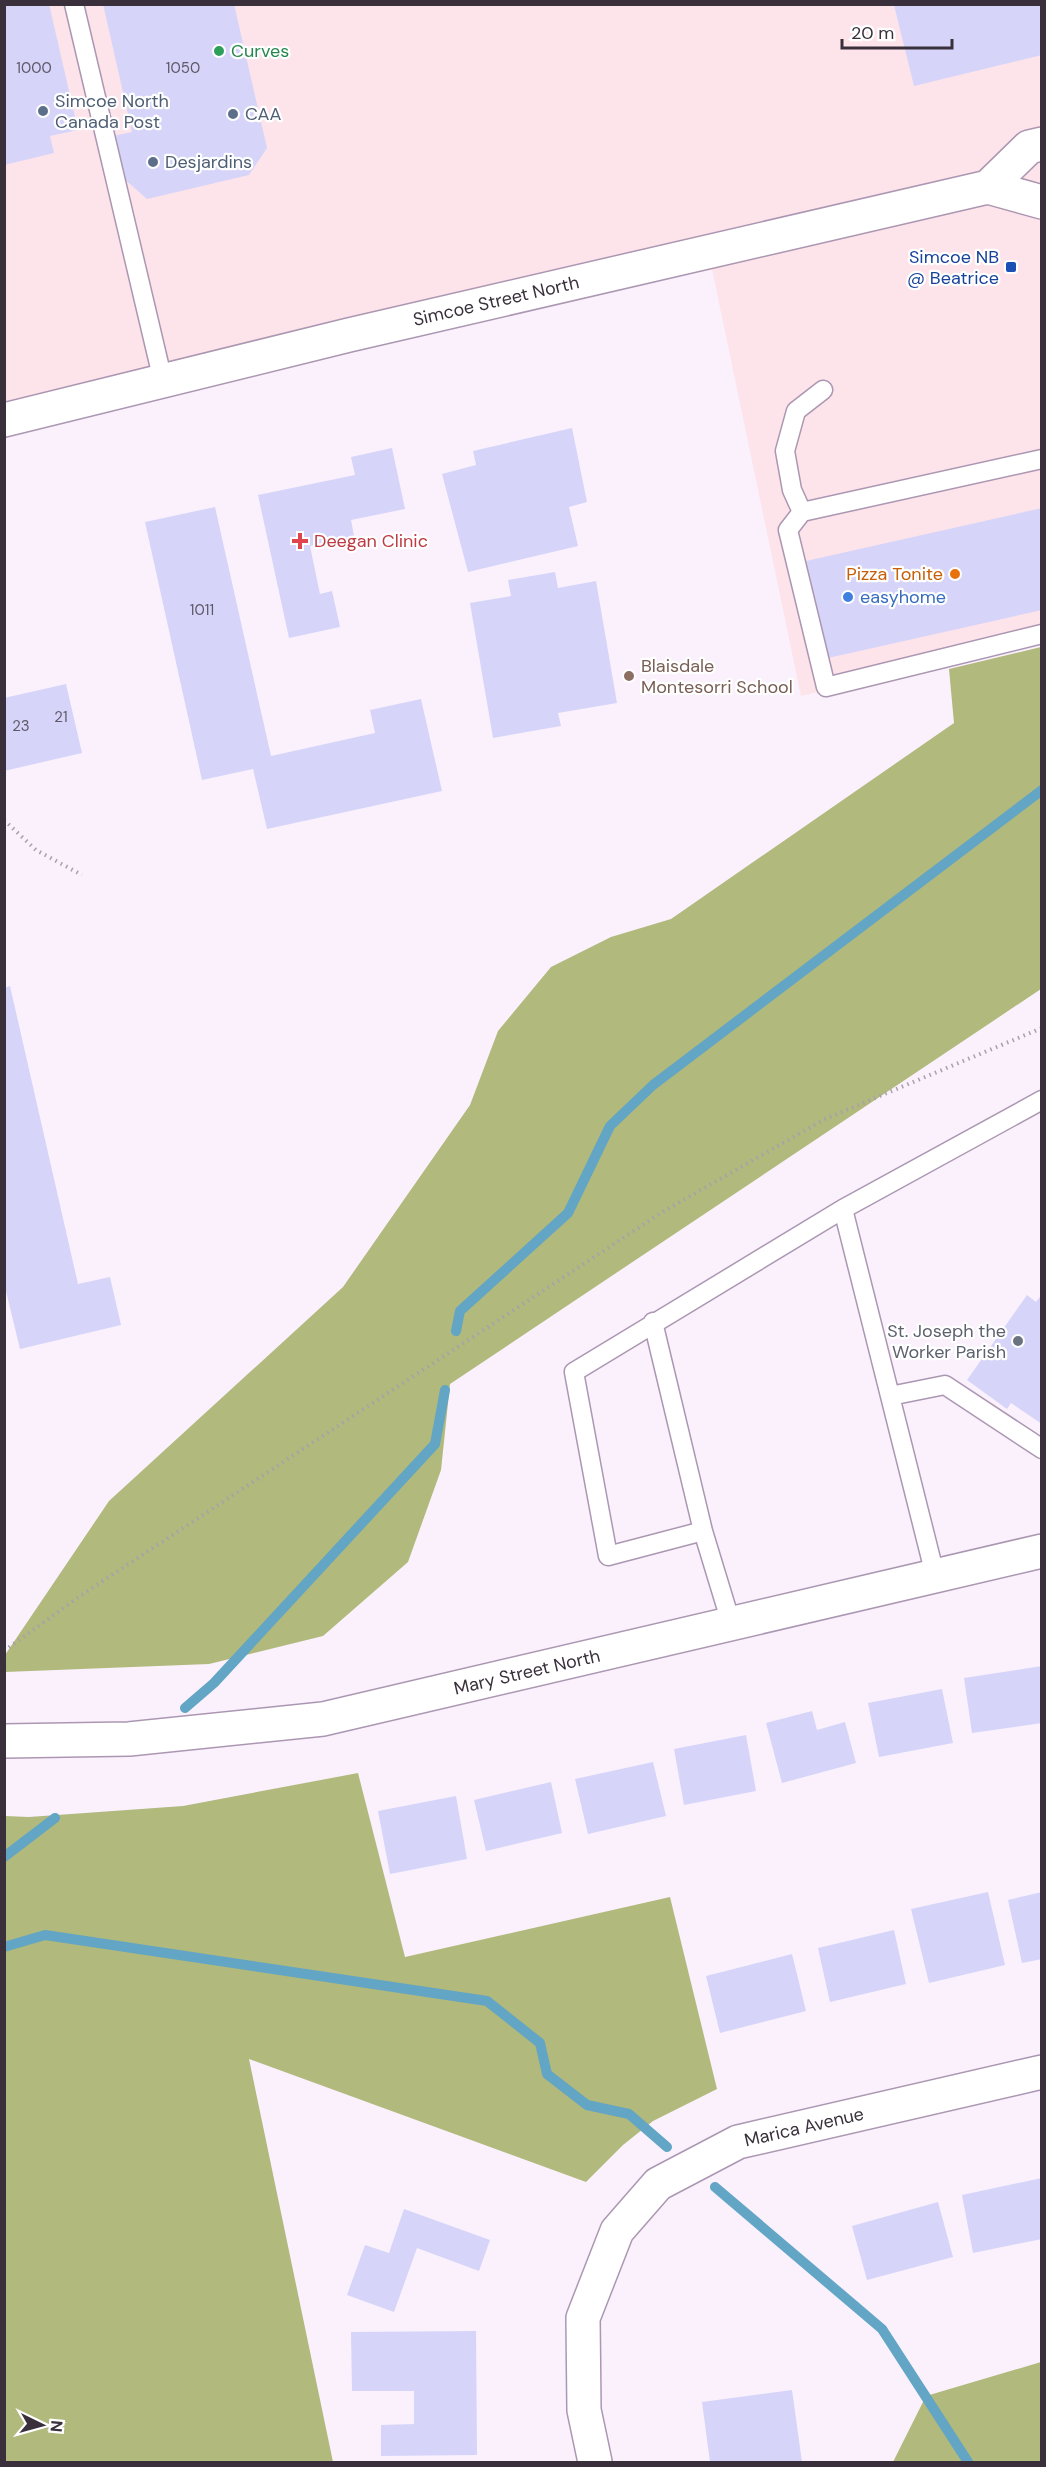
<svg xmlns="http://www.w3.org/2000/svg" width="1046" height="2467" font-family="'DM Sans',sans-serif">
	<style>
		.commercial { fill: #fde3ea }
		.forest { fill: #b1b97c }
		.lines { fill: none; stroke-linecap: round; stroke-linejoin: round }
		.stream { stroke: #62a5c5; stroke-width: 10 }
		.building { fill: #d6d5f9 }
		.lane-casing { stroke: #ac97b2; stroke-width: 21 }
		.street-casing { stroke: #ac97b2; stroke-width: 36 }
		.secondary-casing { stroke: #ac97b2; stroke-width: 36 }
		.path { stroke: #a9a0ab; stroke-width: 4; stroke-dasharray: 1.5 4.5; stroke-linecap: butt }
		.lane { stroke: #fff; stroke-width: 18 }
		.street { stroke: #fff; stroke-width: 33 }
		.secondary { stroke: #fff; stroke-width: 33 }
		.leisure-dot { fill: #2e9e5b; stroke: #fff; stroke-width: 2 }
		.service-dot { fill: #5c6f8a; stroke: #fff; stroke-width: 2 }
		.transit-dot { fill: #1a4fb4; stroke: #fff; stroke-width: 2 }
		.health-dot { fill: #e0444e; stroke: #fff; stroke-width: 2 }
		.food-dot { fill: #e8710a; stroke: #fff; stroke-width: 2 }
		.shop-dot { fill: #3f7fe0; stroke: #fff; stroke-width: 2 }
		.education-dot { fill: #8d6e63; stroke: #fff; stroke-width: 2 }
		.worship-dot { fill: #6b7280; stroke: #fff; stroke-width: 2 }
		.labels { text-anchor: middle; stroke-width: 4.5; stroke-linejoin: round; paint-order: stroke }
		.number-label { font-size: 15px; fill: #60596a }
		.leisure-label { font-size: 18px; fill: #27864d; stroke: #fff; text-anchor: start }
		.service-label { font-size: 18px; fill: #4e5e75; stroke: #fff; text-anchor: start }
		.transit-label { font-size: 18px; fill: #164399; stroke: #fff; text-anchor: end }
		.street-label { font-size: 18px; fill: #39303b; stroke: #fff }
		.health-label { font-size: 18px; fill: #be3a42; stroke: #fff; text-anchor: start }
		.food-label { font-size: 18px; fill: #c56008; stroke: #fff; text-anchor: end }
		.shop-label { font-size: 18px; fill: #366cbe; stroke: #fff; text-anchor: start }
		.education-label { font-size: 18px; fill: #785e54; stroke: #fff; text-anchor: start }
		.worship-label { font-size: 18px; fill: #5b616d; stroke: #fff; text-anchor: end }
	</style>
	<rect width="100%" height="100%" fill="#faf1fd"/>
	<path class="commercial" d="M4,5H1041V639L801,696L708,250L5,419Z"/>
	<path class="forest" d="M1041,647V989L450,1384L441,1470L408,1562L323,1636L209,1664L5,1672V1655L109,1501L343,1287L470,1105L498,1031L551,967L611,937L671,919L954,723L949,669Z
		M358,1773L405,1957L670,1897L717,2089L653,2121L623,2145L586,2182L249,2059L333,2462H5V1816L29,1817L183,1806Z
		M1041,2362V2462H893L926,2396Z"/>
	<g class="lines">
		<path class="stream" d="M456,1331L460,1311L568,1213L610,1126L653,1085L1042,790
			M185,1708L214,1683L435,1444L445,1390
			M4,1857L55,1818
			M4,1947L45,1935L487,2001L540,2043L547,2074L587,2105L629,2114L667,2147
			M715,2187L882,2329L968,2462"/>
	</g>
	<path class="building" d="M11,4H49L78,130L50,136L54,153L4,165V6Z
		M103,4H234L267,148L249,175L147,199L122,177L113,136L132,132Z
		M894,5H1042V55L914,86Z
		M572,428L587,502L569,507L578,546L468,572L442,474L476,465L473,451Z
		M392,448L405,509L351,520L354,536L310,546L320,594L332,591L340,627L289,638L258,495L355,475L351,457Z
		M215,507L271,756L375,733L370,710L421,699L442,791L267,829L253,769L202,780L145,522Z
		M1042,508V610L828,658L806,561Z
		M555,572L558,588L596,581L617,703L558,713L561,726L493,738L470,603L511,596L508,580Z
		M66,684L82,753L4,771V698Z
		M10,986L78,1284L110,1277L121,1325L20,1349L4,1283V988Z
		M1042,1294V1424L1011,1403L1007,1409L967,1380L1027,1295L1036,1302Z
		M1042,1666V1723L972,1733L964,1678Z
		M942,1689L953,1743L879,1757L868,1703Z
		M812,1711L817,1730L845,1722L856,1763L782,1783L766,1723Z
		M746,1735L756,1791L684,1805L674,1749Z
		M653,1762L666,1816L588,1834L575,1779Z
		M551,1782L562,1833L486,1851L474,1800Z
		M456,1796L467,1859L390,1874L378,1811Z
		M988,1892L1005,1965L929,1983L911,1909Z
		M1042,1892V1959L1022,1963L1008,1900Z
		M894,1930L906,1984L830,2002L818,1948Z
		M792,1954L806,2011L720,2033L706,1976Z
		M1042,2178V2239L973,2253L962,2195Z
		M938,2202L953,2257L867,2280L852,2226Z
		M404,2209L490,2240L479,2271L417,2248L394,2312L347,2295L365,2245L389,2253Z
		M476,2331L477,2455L381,2456V2425L414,2424V2391H352L351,2332Z
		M792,2390L802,2462H710L702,2402Z"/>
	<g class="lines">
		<g class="lane-casing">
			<path id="lane" d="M74,4L163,381
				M823,390L796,411L785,451L792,490L802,512L1042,459
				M802,512L788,530L826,687L1042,634
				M843,1209L935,1575
				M653,1322L703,1531
				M890,1396L945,1385L1042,1449
				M731,1623L703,1531L608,1556L574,1372L843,1209L1042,1100"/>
		</g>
		<g class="street-casing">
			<path id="street" d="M4,1741L129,1739L323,1719L1042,1551
				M595,2462L584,2410L583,2318L617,2231L658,2184L738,2142L1042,2072"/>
		</g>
		<g class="secondary-casing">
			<path id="secondary" d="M988,187L1029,147L1042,144
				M4,420L349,335L988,187L1042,202"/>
		</g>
		<path class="path" d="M4,820L36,850L82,875
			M4,1651L80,1596L664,1211L825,1119L1042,1028"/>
		<use href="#lane" class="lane"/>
		<use href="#street" class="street"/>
		<use href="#secondary" class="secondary"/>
	</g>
	<circle class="leisure-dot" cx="219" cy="51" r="6"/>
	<g class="service-dot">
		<circle cx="43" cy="111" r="6"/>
		<circle cx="233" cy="114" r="6"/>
		<circle cx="153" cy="162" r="6"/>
	</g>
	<rect class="transit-dot" x="1005" y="261" width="12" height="12" rx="3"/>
	<path class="health-dot" d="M297 532h6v6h6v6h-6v6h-6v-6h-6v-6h6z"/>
	<circle class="food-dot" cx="955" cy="574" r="6"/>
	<circle class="shop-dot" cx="848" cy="597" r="6"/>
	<circle class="education-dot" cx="629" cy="676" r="6"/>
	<circle class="worship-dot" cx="1018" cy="1341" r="6"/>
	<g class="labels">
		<g class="number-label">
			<text x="34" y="73">1000</text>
			<text x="183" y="73">1050</text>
			<text x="202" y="615">1011</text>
			<text x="61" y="722">21</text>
			<text x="21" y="731">23</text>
		</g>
		<g class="leisure-label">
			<text x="231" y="57">Curves</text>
		</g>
		<g class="service-label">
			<text x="55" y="107">Simcoe North<tspan x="55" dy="21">Canada Post</tspan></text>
			<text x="245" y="120">CAA</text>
			<text x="165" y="168">Desjardins</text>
		</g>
		<g class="transit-label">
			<text x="999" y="263">Simcoe NB<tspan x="999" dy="21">@ Beatrice</tspan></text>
		</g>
		<g class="street-label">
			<text transform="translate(496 301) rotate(-13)" y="6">Simcoe Street North</text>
			<text transform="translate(527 1672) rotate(-13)" y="6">Mary Street North</text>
			<text transform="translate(804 2127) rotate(-13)" y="6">Marica Avenue</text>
		</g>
		<g class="health-label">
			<text x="314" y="547">Deegan Clinic</text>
		</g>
		<g class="food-label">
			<text x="943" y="580">Pizza Tonite</text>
		</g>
		<g class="shop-label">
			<text x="860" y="603">easyhome</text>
		</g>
		<g class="education-label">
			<text x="641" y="672">Blaisdale<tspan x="641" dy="21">Montesorri School</tspan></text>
		</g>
		<g class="worship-label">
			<text x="1006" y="1337">St. Joseph the<tspan x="1006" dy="21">Worker Parish</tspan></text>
		</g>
	</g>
	<rect width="1046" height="2467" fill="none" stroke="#39303b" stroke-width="12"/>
	<g transform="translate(42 2425) rotate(95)" stroke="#ffffff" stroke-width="4.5" paint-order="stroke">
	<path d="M0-4.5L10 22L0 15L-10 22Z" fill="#39303b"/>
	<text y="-9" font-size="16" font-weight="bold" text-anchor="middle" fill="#39303b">N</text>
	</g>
	<path d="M842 39v9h110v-9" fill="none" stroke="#39303b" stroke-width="3"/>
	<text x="851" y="39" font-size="18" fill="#39303b" stroke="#ffffff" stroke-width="4.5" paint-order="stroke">20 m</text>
</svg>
